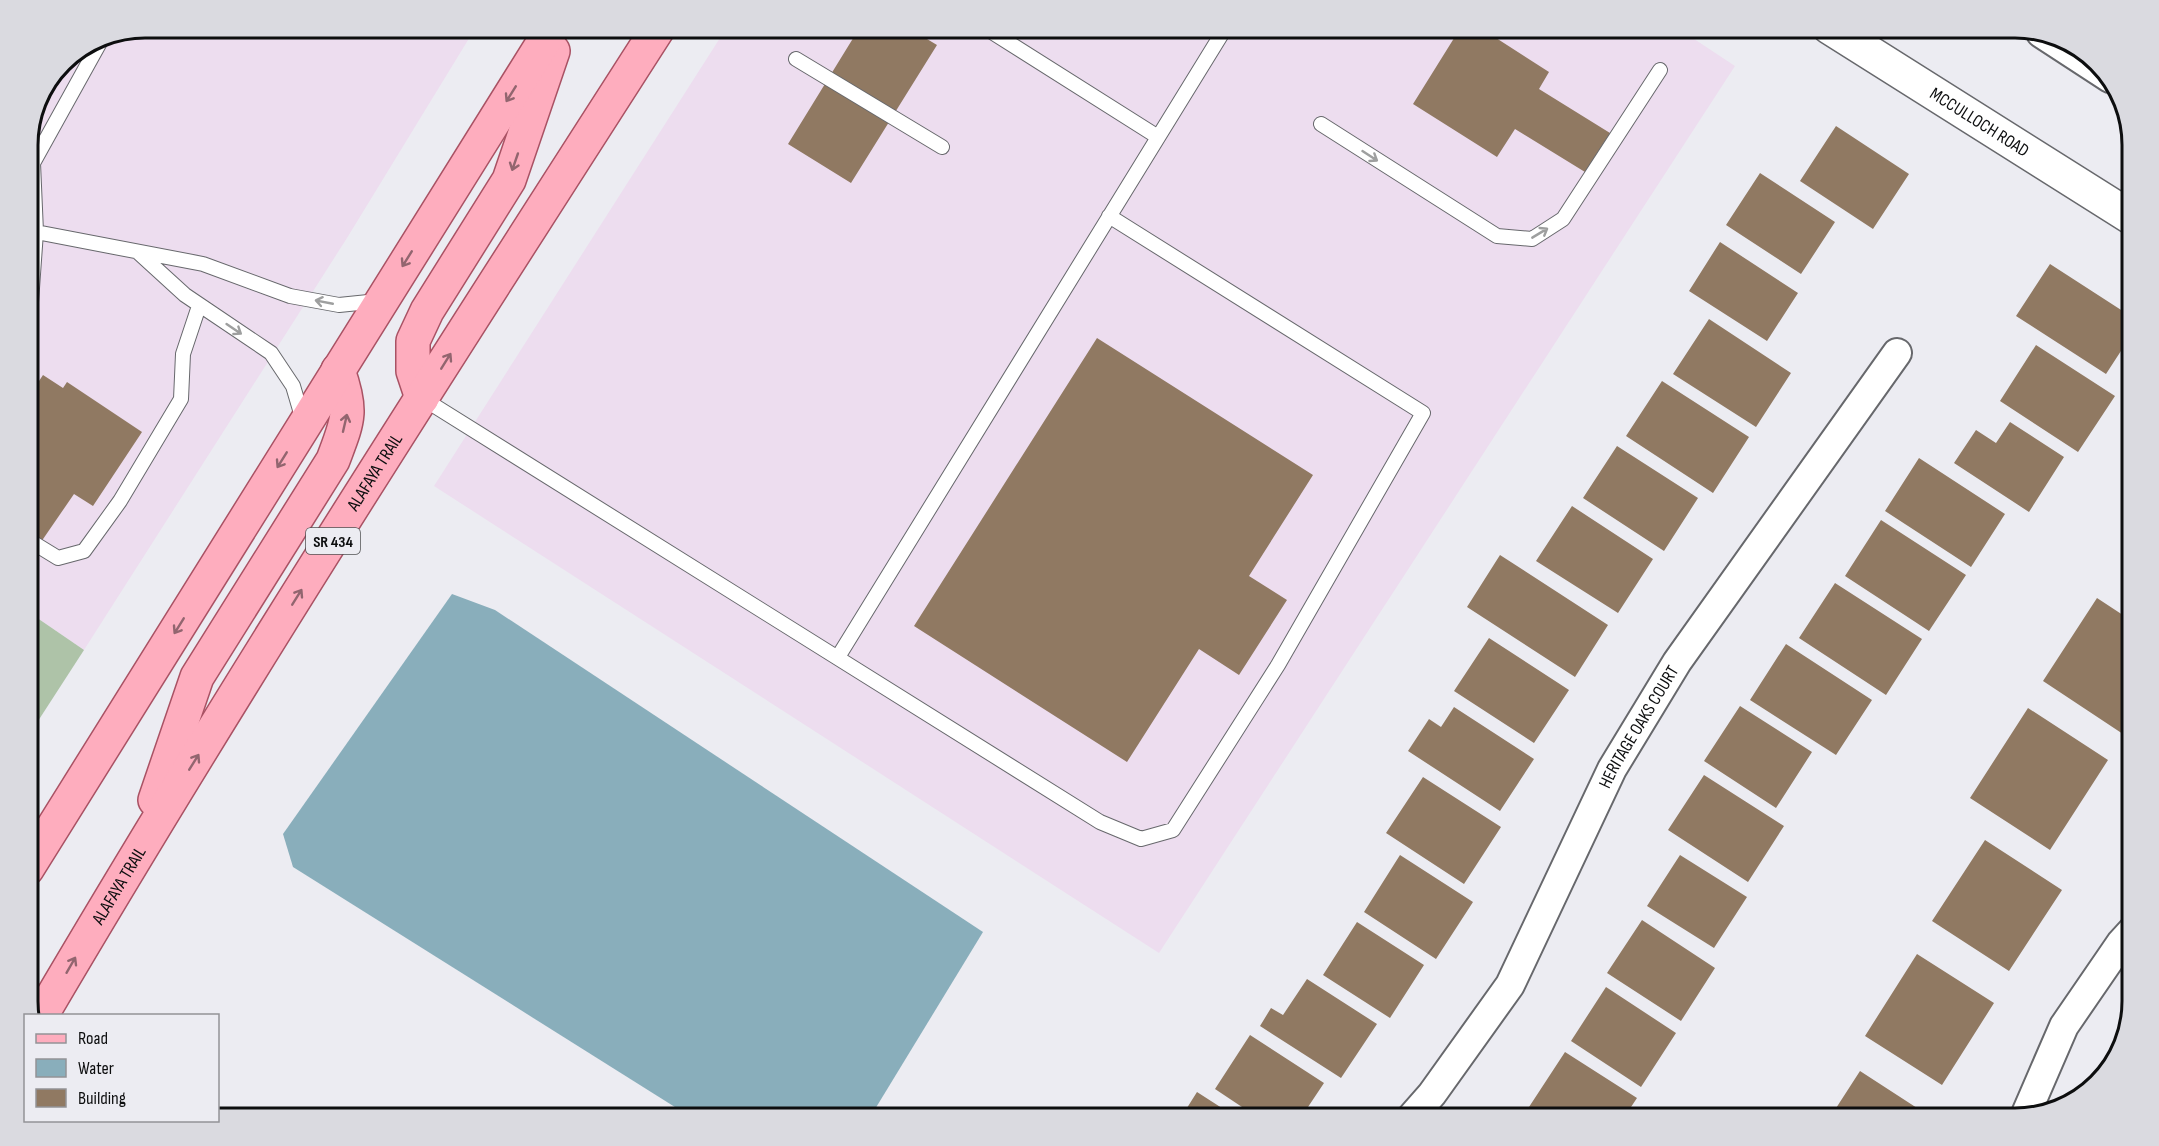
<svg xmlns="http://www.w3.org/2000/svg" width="2159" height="1146" font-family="'Sofia Sans Condensed',sans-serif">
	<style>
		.commercial { fill: #edddef }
		.forest { fill: #aec3a8 }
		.water { fill: #89aebb }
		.building { fill: #907962 }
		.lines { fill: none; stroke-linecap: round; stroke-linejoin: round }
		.lane-casing { stroke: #67686c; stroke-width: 16 }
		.street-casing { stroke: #67686c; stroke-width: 32 }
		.secondary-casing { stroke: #67686c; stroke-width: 36 }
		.primary-casing { stroke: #a95264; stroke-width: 36 }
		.lane { stroke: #fff; stroke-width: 14 }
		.street { stroke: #fff; stroke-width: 28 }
		.secondary { stroke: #fff; stroke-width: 33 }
		.primary { stroke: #feadbe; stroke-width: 33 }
		.oneway { stroke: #92656f }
		.oneway2 { stroke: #9e9f9f }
		.labels { text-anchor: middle; stroke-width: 5; stroke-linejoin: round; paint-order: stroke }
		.shield { fill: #ececf2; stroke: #505153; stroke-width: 1.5 }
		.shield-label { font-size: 16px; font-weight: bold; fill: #0d0e0f }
		.street-label { font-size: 18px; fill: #0d0e0f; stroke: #ececf2 }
		.rim { fill: none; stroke: #0d0e0f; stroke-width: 3 }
	</style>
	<rect width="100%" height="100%" fill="#ececf2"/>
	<path class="commercial" d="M145,27H476L347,238L84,650L27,611V137L39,93L62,61L100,36Z
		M727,27H1676L1735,66L1159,953L434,486Z"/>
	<path class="forest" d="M27,611L84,650L27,738Z"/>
	<path class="water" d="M452,594L495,610L983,932L869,1119H694L293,867L283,834Z"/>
	<path class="building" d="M860,27H907L937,45L851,183L788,144Z
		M1126,27H1152L1145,39Z
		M1461,27H1479L1549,72L1539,89L1610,133L1585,172L1515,129L1497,157L1413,104Z
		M1836,126L1909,174L1873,229L1800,181Z
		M1760,173L1835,222L1801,274L1726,225Z
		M1720,242L1798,293L1767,341L1689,291Z
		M2050,264L2132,317V334L2106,374L2016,316Z
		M1709,319L1791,373L1756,427L1673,374Z
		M1097,338L1313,475L1249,576L1287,600L1239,675L1199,649L1127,762L914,626Z
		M2036,345L2115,396L2078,452L2000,401Z
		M43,375L63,388L67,382L142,432L93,506L74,494L41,542L27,533V399Z
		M1662,381L1749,437L1713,493L1626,436Z
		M2010,422L2064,457L2029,512L1954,463L1976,430L1996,443Z
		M1617,446L1698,498L1664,551L1583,498Z
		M1919,458L2005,514L1971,567L1885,511Z
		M1572,506L1653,559L1618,613L1536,561Z
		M1881,520L1966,575L1929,631L1845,576Z
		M1500,555L1608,625L1575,677L1467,607Z
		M1835,583L1922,639L1886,695L1799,638Z
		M2097,598L2132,621V726L2126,736L2043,681Z
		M1489,638L1569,690L1534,743L1454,691Z
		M1786,644L1872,700L1836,755L1750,700Z
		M1740,706L1812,752L1776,808L1704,761Z
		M1454,707L1534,759L1500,811L1408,751L1429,719L1441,727Z
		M2028,708L2108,760L2050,850L1970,798Z
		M1704,775L1784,826L1748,882L1668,830Z
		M1423,777L1501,827L1464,884L1386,833Z
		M1985,840L2062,890L2009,971L1932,921Z
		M1400,855L1473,902L1436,959L1364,912Z
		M1680,855L1747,897L1714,948L1647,906Z
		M1642,920L1715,968L1681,1021L1607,973Z
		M1357,922L1424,965L1390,1018L1323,975Z
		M1917,954L1994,1003L1942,1085L1865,1036Z
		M1307,979L1377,1024L1341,1078L1260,1026L1271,1008L1283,1015Z
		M1606,987L1676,1033L1641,1087L1571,1041Z
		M1250,1035L1324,1083L1300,1119H1260L1215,1089Z
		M1565,1052L1637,1098L1623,1119H1547L1529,1107Z
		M1860,1071L1934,1119H1829Z
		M1197,1092L1239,1119H1180Z"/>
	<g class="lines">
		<g class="lane-casing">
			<path id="lane" d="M984,27L1158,137
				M796,59L942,147
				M1321,124L1497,236L1532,239L1563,219L1660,70
				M27,233L36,232L203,264L290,296L339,305L378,301
				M139,253L185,295L271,353L293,386L303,420
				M27,317L31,302L36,232L33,163L104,35
				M422,398L1100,822L1141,839L1173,830L1278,665L1423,413L1109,216
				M27,539L58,558L84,551L120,501L181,399L183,354L199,306
				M838,657L1226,27"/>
		</g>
		<g class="street-casing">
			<g id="street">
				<path d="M2041,33L2110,78"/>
				<path d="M2025,1116L2064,1026L2121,943L2132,931"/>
				<path id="s1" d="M1410,1119L1432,1094L1510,985L1612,769L1677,662L1897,353"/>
			</g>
		</g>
		<g class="secondary-casing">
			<g id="secondary">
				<path id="s2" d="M1829,27L2132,218"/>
			</g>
		</g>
		<g class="primary-casing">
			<g id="primary">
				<path d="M422,398L413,371V341L427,311L509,180L553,51"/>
				<path d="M155,800L197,677L333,460C348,420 353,412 338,370"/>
				<path d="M27,869L553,27"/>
				<path id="s3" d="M41,1016C238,681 449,354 659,27"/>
			</g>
		</g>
		<use href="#lane" class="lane"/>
		<use href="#street" class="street"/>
		<use href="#secondary" class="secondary"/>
		<use href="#primary" class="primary"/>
	</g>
	<defs><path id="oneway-shaft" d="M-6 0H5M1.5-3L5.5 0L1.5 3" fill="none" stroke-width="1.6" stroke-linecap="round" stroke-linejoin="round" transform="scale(1.5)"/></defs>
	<g class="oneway">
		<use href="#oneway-shaft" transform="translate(511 94) rotate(122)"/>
		<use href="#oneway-shaft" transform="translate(515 162) rotate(109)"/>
		<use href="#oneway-shaft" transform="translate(407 259) rotate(122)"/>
		<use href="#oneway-shaft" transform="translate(446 361) rotate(-58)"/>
		<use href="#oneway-shaft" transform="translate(345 423) rotate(-77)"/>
		<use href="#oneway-shaft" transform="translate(282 460) rotate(122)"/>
		<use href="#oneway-shaft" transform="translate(297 597) rotate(-58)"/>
		<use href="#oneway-shaft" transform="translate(179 626) rotate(122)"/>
		<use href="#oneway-shaft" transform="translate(194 762) rotate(-58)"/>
		<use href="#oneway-shaft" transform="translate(71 965) rotate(-60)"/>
	</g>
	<g class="oneway2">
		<use href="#oneway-shaft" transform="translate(1370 156) rotate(33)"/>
		<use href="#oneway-shaft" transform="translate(1540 233) rotate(-31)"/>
		<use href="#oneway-shaft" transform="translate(324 302) rotate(-169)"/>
		<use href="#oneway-shaft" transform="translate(234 329) rotate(34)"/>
	</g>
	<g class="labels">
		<rect class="shield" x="306" y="528" width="54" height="26" rx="4.5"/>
		<g class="shield-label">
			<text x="333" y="547">SR 434</text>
		</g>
		<g class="street-label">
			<text dy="6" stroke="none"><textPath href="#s2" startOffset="178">MCCULLOCH ROAD</textPath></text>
			<text dy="6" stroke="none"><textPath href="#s3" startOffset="638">ALAFAYA TRAIL</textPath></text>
			<text dy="6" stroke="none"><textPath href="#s1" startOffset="456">HERITAGE OAKS COURT</textPath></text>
			<text dy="6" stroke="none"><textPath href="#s3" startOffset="152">ALAFAYA TRAIL</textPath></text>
		</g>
	</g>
	<path d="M0 0H2159V1146H0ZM145 38H2015A107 107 0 0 1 2122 145V1001A107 107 0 0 1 2015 1108H145A107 107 0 0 1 38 1001V145A107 107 0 0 1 145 38Z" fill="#dadae0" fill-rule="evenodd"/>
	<path class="rim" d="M145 38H2015A107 107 0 0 1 2122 145V1001A107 107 0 0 1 2015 1108H145A107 107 0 0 1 38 1001V145A107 107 0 0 1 145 38Z"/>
	<rect x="24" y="1014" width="195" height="108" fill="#ececf2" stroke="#939397" stroke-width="1.5"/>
	<rect x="36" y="1034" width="30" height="9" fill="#feadbe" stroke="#939397" stroke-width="1.5"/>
	<text x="78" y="1044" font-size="18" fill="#0d0e0f">Road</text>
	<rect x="36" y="1059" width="30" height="18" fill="#89aebb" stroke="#939397" stroke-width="1.5"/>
	<text x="78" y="1074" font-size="18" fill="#0d0e0f">Water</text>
	<rect x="36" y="1089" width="30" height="18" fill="#907962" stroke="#939397" stroke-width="1.5"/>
	<text x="78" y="1104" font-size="18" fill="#0d0e0f">Building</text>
</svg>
